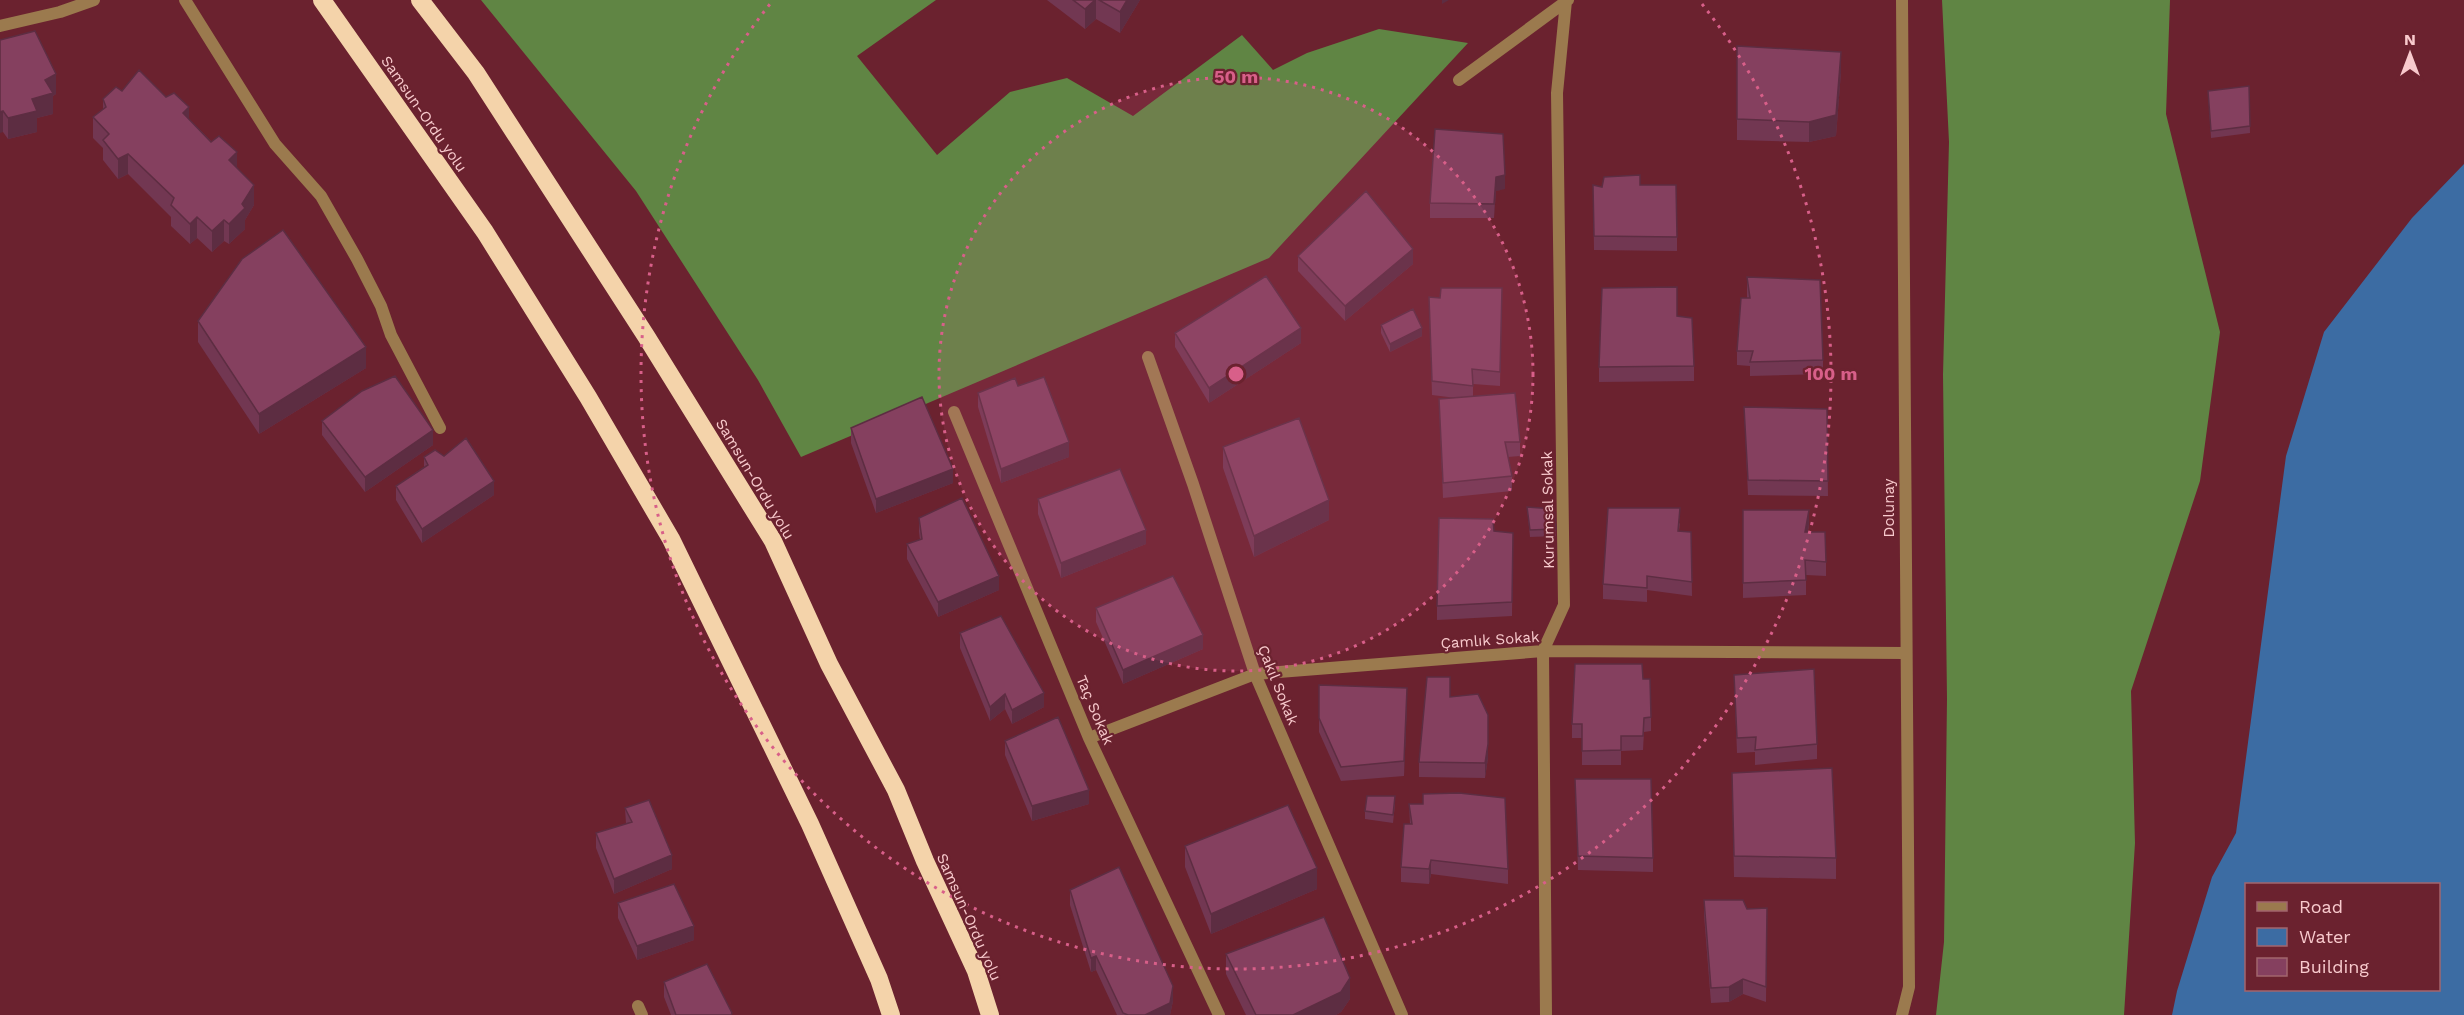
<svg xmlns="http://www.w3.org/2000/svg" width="2464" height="1015" font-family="'Work Sans',sans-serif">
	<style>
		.forest { fill: #608544 }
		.water { fill: #3c6ca3; fill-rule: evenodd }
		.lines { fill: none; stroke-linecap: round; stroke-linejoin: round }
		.street { stroke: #9b7a4e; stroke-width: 12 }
		.highway { stroke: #f4d3aa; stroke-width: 18 }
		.wall { fill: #723752 }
		.shaded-wall { fill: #5d2d42 }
		.building { fill: #85405f; stroke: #5d2d42; stroke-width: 1.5 }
		.ring { fill: none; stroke: #d85f89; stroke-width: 3; stroke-dasharray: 3 6 }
		.labels { text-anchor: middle; stroke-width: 4.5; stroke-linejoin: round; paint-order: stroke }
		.street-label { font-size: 15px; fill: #f8cacd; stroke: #6b222f }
		.centre { fill: #d85f89; stroke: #6b222f; stroke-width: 3 }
		.ring-label { font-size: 18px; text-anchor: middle; font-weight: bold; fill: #d85f89; stroke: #6b222f; stroke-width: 4.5; stroke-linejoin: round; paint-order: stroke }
	</style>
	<rect width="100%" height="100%" fill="#6b222f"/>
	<path class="forest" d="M481,0H936L857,56L937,155L1010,92L1067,78L1133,116L1242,35L1273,70L1307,53L1379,29L1468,43L1269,258L801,457L758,380L636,191Z
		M1942,0H2170L2166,114L2220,332L2200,481L2131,691L2135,843L2124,1015H1936L1944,942L1947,699L1943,375L1949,142Z"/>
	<path class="water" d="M2464,164V1015H2172L2177,991L2212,877L2236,833L2286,456L2324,332L2412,218ZM2246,884H2438V990H2246Z"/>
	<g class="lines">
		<path class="street" d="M185,0L275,144L321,196L357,259L381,306L391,335L440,428
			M0,26L60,12L94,0
			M1459,80L1568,0
			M1148,357L1193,484L1255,674L1402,1015
			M954,412L1089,738L1219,1015
			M1089,738L1255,674L1543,651L1905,653
			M638,1006L642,1015
			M1546,1015L1543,651L1564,605L1557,93L1566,1
			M1902,1015L1909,987L1902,0"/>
		<path class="highway" d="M322,0L485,232L588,397L671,539L810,824L879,979L891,1015
			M420,0L476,73L646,336L773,541L829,664L896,790L925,861L976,971L990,1015"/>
	</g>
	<path class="wall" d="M1047,0H1140L1120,33L1096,19L1085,29Z
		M0,40L56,94L53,96V114L37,118V132L8,139L3,132Z
		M1737,46L1841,72L1836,136L1809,142L1737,140Z
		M2249,86L2250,133L2211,138L2208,91Z
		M122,91L189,119L237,167L254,205L245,220V229L229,244L224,241L212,252L197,238L190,244L171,226V217L128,174L118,179L103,160V148L93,138V117L103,109V99Z
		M1593,185L1602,187L1640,185L1677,237V251L1594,250Z
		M1505,189L1496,191L1494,218H1430V203Z
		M1298,256L1413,264L1345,321L1298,271Z
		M1747,277L1823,360V374L1750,376V366L1737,365V351L1747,298Z
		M1502,288L1500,386L1473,384V397L1520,442V456L1508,457L1512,476V491L1443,498L1439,399L1456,398L1432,395L1429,297L1440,298Z
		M1677,316L1694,366V381L1599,382V367Z
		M198,321L366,368L259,434L198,342Z
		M1381,325L1422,336L1390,352L1381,333Z
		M1175,333L1301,343L1209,403L1175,347Z
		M978,393L1069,457L1001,483L978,407Z
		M1744,407L1827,409L1828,496L1748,495Z
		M322,421L433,445L365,492L322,435Z
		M851,428L953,483L876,513L851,443Z
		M1223,447L1329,520L1254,557L1223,468Z
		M444,456L494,495L422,543L396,500V486L424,467V457Z
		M1038,499L1146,544L1061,578L1038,514Z
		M1527,507L1554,509L1556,536L1530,537Z
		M1743,510L1809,524L1808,532L1826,562V576L1806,575V595L1743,598Z
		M919,518L999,590L938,617L907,559V544L920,540L919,532Z
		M1680,523L1679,531L1691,532L1692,596L1647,590V602L1603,599V584Z
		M1494,531L1513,533L1512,616L1437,620V606Z
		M1096,608L1203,649L1123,684L1096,622Z
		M960,633L1044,707L1012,724L1005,709L990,721L960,648Z
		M1734,675L1817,744V759L1755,765V752L1737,753Z
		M1643,679L1651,717V731L1644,732L1643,750L1621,751V765H1582V738H1572V724Z
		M1319,685L1407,703L1404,776L1341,781L1319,732Z
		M1450,697L1488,758L1485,778L1419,777V762Z
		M1005,741L1089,804L1032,821L1005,755Z
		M1732,773L1836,858V879L1734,877Z
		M1575,779L1653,858V872L1578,870Z
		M1395,804L1393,823L1365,819V811Z
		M1409,804L1508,869V884L1431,874L1429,884L1401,882V867L1410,824Z
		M625,808L672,869L614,894L596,848V833L626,824Z
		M1185,846L1317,889L1211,934L1185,867Z
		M1070,890L1173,1001L1170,1015H1117L1096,970L1091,972L1070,905Z
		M1704,900L1747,909L1767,908L1766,1002L1743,994L1729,1002L1711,1003L1704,915Z
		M618,903L694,940L637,960L618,918Z
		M1226,954L1350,999L1341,1012L1336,1015H1246L1226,974Z
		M664,982L732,1015H671L664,997Z"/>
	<path class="shaded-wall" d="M1095,0H1096V19L1085,29V9Z
		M1127,0H1140L1120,33V12Z
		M1442,0H1449L1442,4Z
		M1841,52V72L1836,136L1809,142V122Z
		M56,74V94L53,96V114L37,118V132L8,139V118L32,99L45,80Z
		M189,107V128L183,113Z
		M3,111V132L0,133V112Z
		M237,152V173L229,160Z
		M128,154V174L118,179V159Z
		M1505,175V189L1496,191L1494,218L1496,177Z
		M254,185V205L245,220V229L229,244V224Z
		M197,217V238L190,244V224Z
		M224,220V241L212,252V231Z
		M1413,249V264L1345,321V306Z
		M1301,328V343L1209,403V388Z
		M1422,328V336L1390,352V344Z
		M366,347V368L259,434V414Z
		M433,430V445L365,492V477Z
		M1069,442V457L1001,483V469Z
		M953,469V483L876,513V499Z
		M494,481V495L422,543V529Z
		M1329,500V520L1254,557V536Z
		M1809,510V524L1805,546V532Z
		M1146,530V544L1061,578V563Z
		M999,576V590L938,617V602Z
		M1203,635V649L1123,684V670Z
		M1407,688V703L1404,776V761Z
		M1044,693V707L1012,724V710Z
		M1005,694V709L990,721V707Z
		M1488,744V758L1485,778V763Z
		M1089,790V804L1032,821V806Z
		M672,855V869L614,894V879Z
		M1431,860V874L1429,884V869Z
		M1317,868V889L1211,934V914Z
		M694,926V940L637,960V946Z
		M1096,956V970L1091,972V958Z
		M1350,978V999L1341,1012L1336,1015H1293Z
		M1743,979V994L1729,1002V987Z
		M1173,986V1001L1170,1015H1145Z"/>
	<path class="building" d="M1073,0H1095L1085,9Z
		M1099,0H1127L1120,12Z
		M35,31L56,74L45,80L53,93L32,99L37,111L8,118L3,111L0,112V40Z
		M1737,46L1841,52L1836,115L1809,122L1737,119Z
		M139,70L166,97L174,93L189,107L183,113L211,142L219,136L237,152L229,160L254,185L242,204L245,208L229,224L224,220L212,231L197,217L190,224L171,205L174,198L128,154L118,159L103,140L109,134L93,117L106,107L103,99L116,87L122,91Z
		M2249,86L2250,126L2211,131L2208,91Z
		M1435,129L1503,134L1505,175L1496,177L1494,204L1430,203Z
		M1640,175V185H1676L1677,237L1594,236L1593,185L1602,187L1604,177Z
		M1366,191L1413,249L1345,306L1298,256Z
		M283,230L366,347L259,414L198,321L242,259Z
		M1266,276L1301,328L1209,388L1175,333Z
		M1747,277L1820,280L1823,360L1750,362L1753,351H1737L1741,298H1750Z
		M1677,287V316L1692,318L1694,366L1599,367L1602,288Z
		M1441,288H1502L1500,372L1472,369L1473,386L1432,381L1429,297L1440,298Z
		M1413,309L1422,328L1390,344L1381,325Z
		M395,376L433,430L365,477L322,421L362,391Z
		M1044,377L1069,442L1001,469L978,393L1015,378L1018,386Z
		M1515,393L1520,442H1505L1512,476L1443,483L1439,399Z
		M922,397L953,469L876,499L851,428Z
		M1744,407L1827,409L1828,481L1748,480Z
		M1299,418L1329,500L1254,536L1223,447Z
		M466,438L494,481L422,529L396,486L428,465L424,457L435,450L444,456Z
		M1120,469L1146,530L1061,563L1038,499Z
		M962,498L999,576L938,602L907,544L922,539L919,518Z
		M1527,507L1554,509L1556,529L1530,530Z
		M1608,508H1680L1678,531L1691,532L1692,582L1647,576V588L1603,584Z
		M1743,510H1809L1805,532H1825L1826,562L1805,560L1806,580L1743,583Z
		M1439,518L1493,519L1494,531L1513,533L1512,602L1437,606Z
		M1173,576L1203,635L1123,670L1096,608Z
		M1001,616L1044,693L1012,710L1005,694L990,707L960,633Z
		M1575,664H1642L1643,679H1650L1651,717L1644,718L1643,736H1621V750L1582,751V724H1572Z
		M1814,669L1817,744L1755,750L1756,737L1737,738L1734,675Z
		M1427,677H1450V697L1478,694L1488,715V744L1485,763L1419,762Z
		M1319,685L1407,688L1404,761L1341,767L1319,718Z
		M1058,717L1089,790L1032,806L1005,741Z
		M1832,768L1836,858L1734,856L1732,773Z
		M1575,779H1651L1653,858L1578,856Z
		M1459,793L1505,798L1508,869L1431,860L1429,869L1401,867L1404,824H1412L1409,804H1423V794Z
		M1367,796H1395L1393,815L1365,811Z
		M649,800L672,855L614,879L596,833L632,822L625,808Z
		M1288,805L1317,868L1211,914L1185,846Z
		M1119,867L1173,986L1170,1003L1145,1015H1128L1123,1013L1096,956L1091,958L1070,890Z
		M674,884L694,926L637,946L618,903Z
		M1704,900H1743L1747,909L1767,908L1766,987L1743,979L1729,987L1711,988Z
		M1324,917L1350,978L1341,992L1293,1015H1256L1226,954Z
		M707,964L732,1013L731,1015H676L664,982Z"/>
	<circle cx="1236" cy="374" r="297" fill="#d85f89" fill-opacity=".12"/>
	<g class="ring">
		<circle cx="1236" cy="374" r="297"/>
		<path d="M1702 4A595 595 0 1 1 770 4"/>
	</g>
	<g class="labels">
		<g class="street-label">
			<text transform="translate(424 114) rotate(55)" y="5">Samsun-Ordu yolu</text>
			<text transform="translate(755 479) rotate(59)" y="5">Samsun-Ordu yolu</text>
			<text transform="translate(1889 508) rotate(-90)" y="5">Dolunay</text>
			<text transform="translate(1548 510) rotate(-91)" y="5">Kurumsal Sokak</text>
			<text transform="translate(1490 640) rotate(-4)" y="5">Çamlık Sokak</text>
			<text transform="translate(1278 685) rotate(68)" y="5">Çakıl Sokak</text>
			<text transform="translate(1095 710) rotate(67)" y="5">Taç Sokak</text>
			<text transform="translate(969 917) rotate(66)" y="5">Samsun-Ordu yolu</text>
		</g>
	</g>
	<circle cx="1236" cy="374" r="9" class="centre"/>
	<g class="ring-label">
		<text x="1236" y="83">50 m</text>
		<text x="1831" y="380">100 m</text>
	</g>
	<rect x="2245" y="883" width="195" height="108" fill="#6b222f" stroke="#a3656e" stroke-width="1.5"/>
	<rect x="2257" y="902" width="30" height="9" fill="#9b7a4e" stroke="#a3656e" stroke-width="1.5"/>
	<text x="2299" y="913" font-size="18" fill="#f8cacd">Road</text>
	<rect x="2257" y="928" width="30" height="18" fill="#3c6ca3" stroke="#a3656e" stroke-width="1.5"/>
	<text x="2299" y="943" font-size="18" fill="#f8cacd">Water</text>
	<rect x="2257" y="958" width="30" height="18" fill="#85405f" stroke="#a3656e" stroke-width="1.5"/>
	<text x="2299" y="973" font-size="18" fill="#f8cacd">Building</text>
	<g transform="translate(2410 54)" stroke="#6b222f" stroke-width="4.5" paint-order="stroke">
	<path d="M0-4.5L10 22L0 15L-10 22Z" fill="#f8cacd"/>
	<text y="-9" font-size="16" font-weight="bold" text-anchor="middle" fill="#f8cacd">N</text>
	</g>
</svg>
